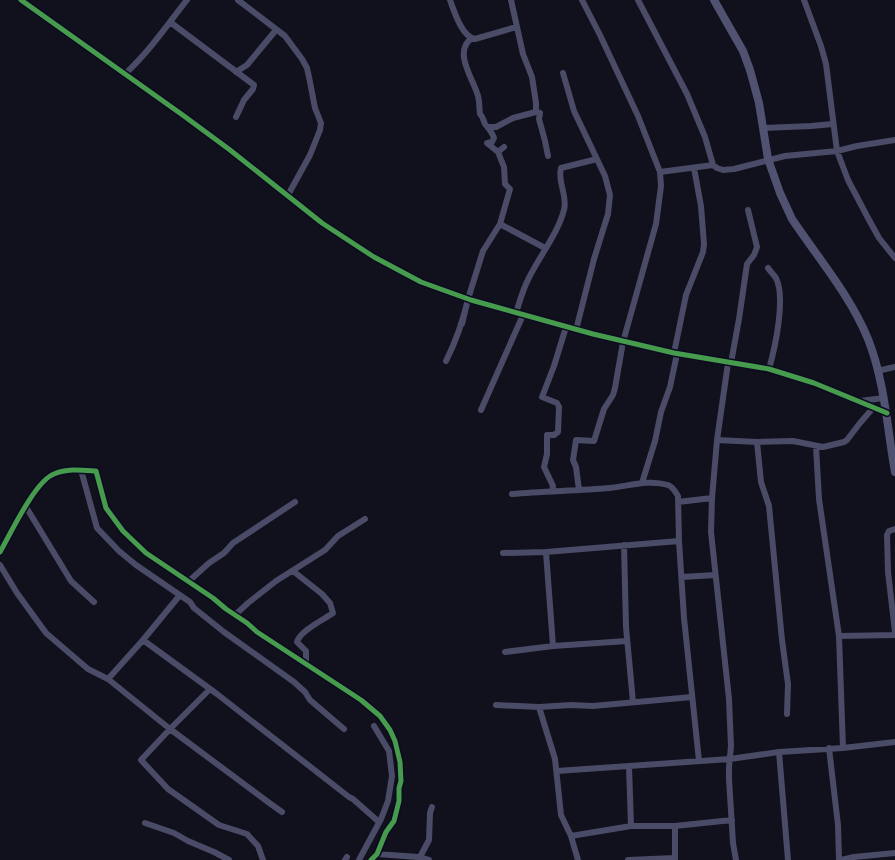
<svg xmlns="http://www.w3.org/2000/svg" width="895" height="860" font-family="'Roboto Condensed',sans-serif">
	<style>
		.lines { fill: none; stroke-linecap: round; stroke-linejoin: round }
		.street { stroke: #4a4b66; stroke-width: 6 }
		.secondary { stroke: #515171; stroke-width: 8 }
		.cycleway-casing { stroke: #0d0b22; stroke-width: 8 }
		.cycleway { stroke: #469c4c; stroke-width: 5 }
	</style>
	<rect width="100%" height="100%" fill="#11101d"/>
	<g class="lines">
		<path class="street" d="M21,0L184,116L230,150L322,223L374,257L421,282L471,300L593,334L674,353L769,369L814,383L887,413
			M238,0L285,36L302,59L307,68L309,77L315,108L321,123L320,130L310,155L288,195
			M450,0C454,11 462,37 475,39L516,27
			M638,0L687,94L705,137L713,165L717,168L723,170L734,169L785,156L837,151L857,146L895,140
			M804,0L821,46L826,64L837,151L848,180L868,218L879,238L895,258
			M170,22L254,85L253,89L244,100L236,117
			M472,38C453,51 472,77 477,93C480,100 479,107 480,114C484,118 483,120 485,124C489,129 492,132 494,138L492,142L487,143L498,152
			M236,72L247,65L276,30
			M563,73L574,111L605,176L610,195L608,214L594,259L576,330
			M125,74C149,52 167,25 187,0
			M536,112L540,113L539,119L545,141L548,156
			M489,127H496L513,118L536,112V103L532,77L523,54L511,0
			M764,128L811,126L833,124
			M660,172L713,165
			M500,224L545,248
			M768,268C770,271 774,275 776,278C786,298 775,348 769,369
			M468,299L483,251L500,224L510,189L505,184L504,167L498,152L504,147
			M516,313C519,303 522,293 526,284C537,259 557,236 564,210C568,195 557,182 561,168L597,159
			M674,353L686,295L703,252L704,244L701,206L694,168
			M446,361C456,341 463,321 468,299L462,324
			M728,363L717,440L712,498L711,532L729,699L731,746L729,767V779L733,843L736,860
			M731,363L739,319L747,264L754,255L757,247L748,210
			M877,371L895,367
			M860,401L884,398
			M481,410L523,315
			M717,440L757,442L793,441L823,447L844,442L847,440L860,423L873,408
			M757,442L761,482L769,506L782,640L788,684L787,714
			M816,446L819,499L839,636L843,748
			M81,470L97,528L119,551L136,565L190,602L194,608L224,632L294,682L305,692L310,700L344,729
			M642,483L655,441L661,412L670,387L677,354
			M579,490L576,467L573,460L576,440L594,441L604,409L613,395L615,388L623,342L656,224L661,186L660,172L638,116L600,35L582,0
			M552,491L553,486L544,467L547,454V435H554L558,432L559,407L557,403L542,397L554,366L566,327
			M512,494C544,491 577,491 610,488C629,486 649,479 668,485C673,487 675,491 678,496L679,541L684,618L699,761
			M678,502L712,498
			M26,507L71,581L94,602
			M895,529L889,531L887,535L888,572L895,632
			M624,545L626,627L633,702
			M0,552C11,533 35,481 54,474C67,468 82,470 96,471L106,508L123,531L146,553L213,598L226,609L247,623L257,632L361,700L380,716L390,730L395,741L400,762L401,781L399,788V801L394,821L386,832L377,854L371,860
			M546,552L553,646
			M503,553L546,552L679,541
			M0,565L17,593L46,633L88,669L108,679L170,729L141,760L168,789L219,825L247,834L258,846L263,860
			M293,571L322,594L330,603L333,613C323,620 300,631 297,642L306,651V664
			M682,577L715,575
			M189,581L209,563L224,553L233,543L295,502
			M235,615L248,603L276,581L325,550L338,536L365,519
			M839,636L895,635
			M143,640L180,595
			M505,652L553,646L627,641
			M108,679L143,640L217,694L349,797L353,799L379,822
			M210,689L170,729L268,802L282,812
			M496,705L539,707L571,705L593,706L692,697
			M539,707L555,759L561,815L571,836L578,860
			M829,748L838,825L839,860
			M779,752L788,860
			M629,766L631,826
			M557,771L730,759L779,752L843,748L895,742
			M145,823L174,833L188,841L214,852L229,860
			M675,826V860
			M571,836L631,826H675L732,820
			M377,854L418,857L429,860
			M420,857L429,840L430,813L432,807
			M345,860L347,857
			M359,860L381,819L388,801L392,776L389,751L374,726
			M628,860L674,858
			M841,860L854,857L895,853"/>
		<path class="secondary" d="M714,0L743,51L750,70L759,103L768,159L780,193L792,219C818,258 850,295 868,339C885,382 887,428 895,472"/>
		<g class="cycleway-casing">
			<path id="cycleway" d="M21,0L184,116L230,150L322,223L374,257L421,282L471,300L593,334L674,353L769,369L814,383L887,413
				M0,552C11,533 35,481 54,474C67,468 82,470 96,471L106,508L123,531L146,553L213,598L226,609L247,623L257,632L361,700L380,716L390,730L395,741L400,762L401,781L399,788V801L394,821L386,832L377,854L371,860"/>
		</g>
		<use href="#cycleway" class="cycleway"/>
	</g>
</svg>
